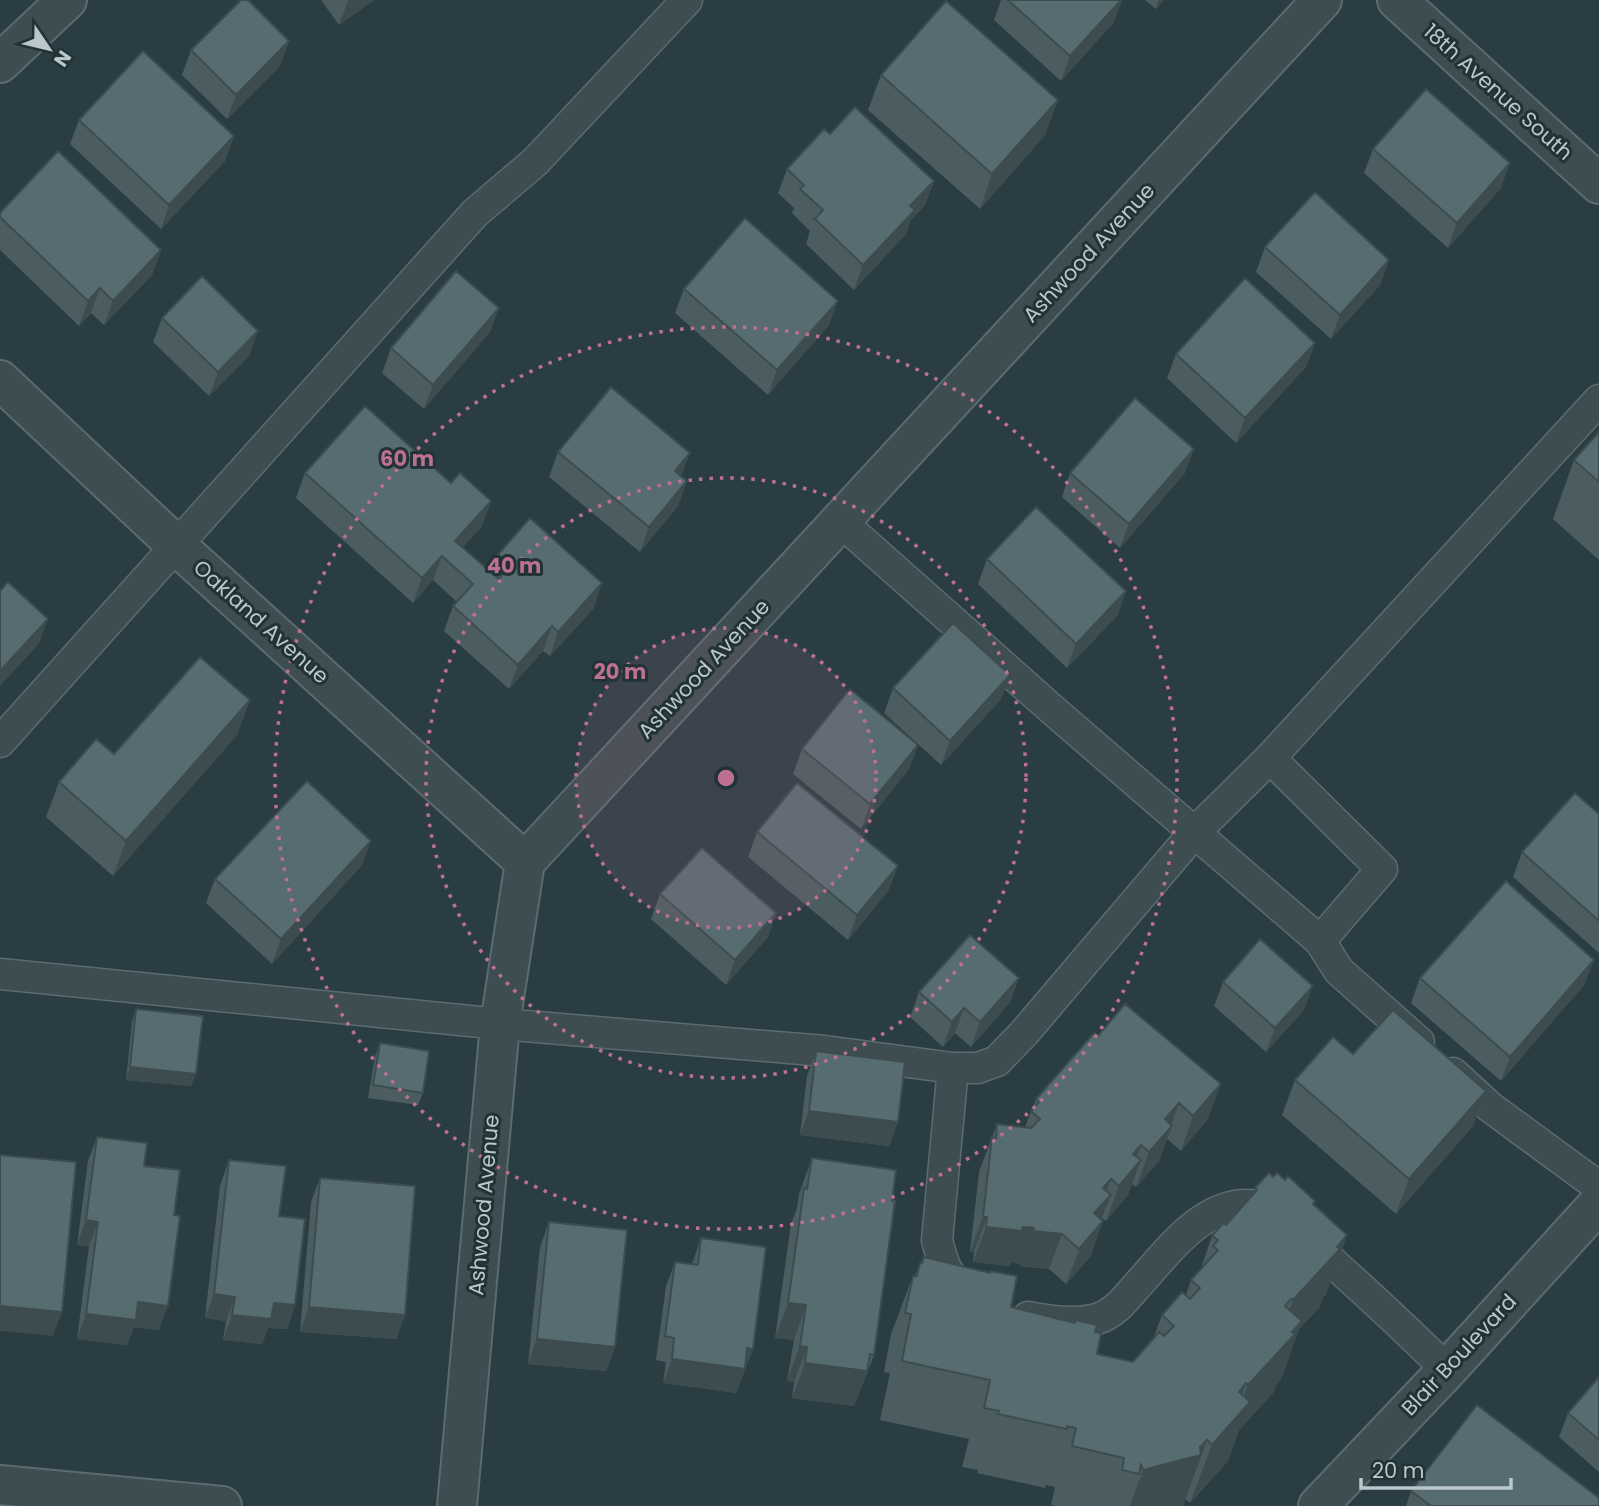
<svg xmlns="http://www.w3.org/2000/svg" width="1599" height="1506" font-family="Poppins,sans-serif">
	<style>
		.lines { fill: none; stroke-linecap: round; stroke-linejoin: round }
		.service-casing { stroke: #5b6b6f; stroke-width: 33 }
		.minor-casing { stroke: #5b6b6f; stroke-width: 42 }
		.tertiary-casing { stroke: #5b6b6f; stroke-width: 42 }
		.service { stroke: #3d4d52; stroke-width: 30 }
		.minor { stroke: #3d4d52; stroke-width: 38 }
		.tertiary { stroke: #3d4d52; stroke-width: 38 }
		.wall { fill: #4b5d61 }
		.shaded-wall { fill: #3d4c4f }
		.building { fill: #576c71; stroke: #3d4c4f; stroke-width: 2 }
		.ring { fill: none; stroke: #be7093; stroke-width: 3.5; stroke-dasharray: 3.5 7 }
		.labels { text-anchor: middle; stroke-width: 6; stroke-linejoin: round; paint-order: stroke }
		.street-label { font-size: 21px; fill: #bac7cb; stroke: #213337 }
		.centre { fill: #be7093; stroke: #213337; stroke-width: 3.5 }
		.ring-label { font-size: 21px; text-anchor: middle; font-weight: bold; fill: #be7093; stroke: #213337; stroke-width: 6; stroke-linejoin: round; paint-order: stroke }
	</style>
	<rect width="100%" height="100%" fill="#293d42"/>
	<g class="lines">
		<g class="service-casing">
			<path id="service" d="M840,521L1055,712L1320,941
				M0,742L475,213L535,162L687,0
				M1270,758L1382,869L1320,941L1339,971L1419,1042
				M0,974L500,1024L825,1051L953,1068H978L997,1061L1025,1032L1194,833L1270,758L1599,400
				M953,1068L937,1240C942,1261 948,1279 966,1293
				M1453,1073L1490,1107L1599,1187
				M1028,1317C1050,1321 1075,1325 1097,1319C1113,1314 1124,1301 1134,1289C1165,1256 1205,1196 1258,1206C1282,1211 1312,1244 1330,1260C1370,1296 1409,1332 1447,1370"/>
		</g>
		<g class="minor-casing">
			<path id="minor" d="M1397,0L1599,184
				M0,63L67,0
				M0,380L177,546L525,862
				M457,1506L500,1024L525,862L1322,0
				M1318,1506L1447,1370L1599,1203"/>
		</g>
		<g class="tertiary-casing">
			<path id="tertiary" d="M0,1485L222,1506"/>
		</g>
		<use href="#service" class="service"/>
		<use href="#minor" class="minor"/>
		<use href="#tertiary" class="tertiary"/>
	</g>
	<path class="wall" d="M321,0H374L339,25Z
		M1001,0H1122L1114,22L1061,81L994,20Z
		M1145,0H1164L1156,9Z
		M289,41L280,66L227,119L182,75L191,50Z
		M881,75L1058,100L1045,135L980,209L868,110Z
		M79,120L234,136L225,161L161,229L70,144Z
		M830,134L934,181L925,205L911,220L906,234L854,290L806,244L810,231L792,213L794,208L778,193L787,169Z
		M1373,149L1501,188L1448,248L1364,173Z
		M0,213L161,250L152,275L104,325L91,313L79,326L0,250Z
		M1265,247L1389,260L1380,285L1331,339L1256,272Z
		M684,289L829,325L768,395L675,313Z
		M162,318L250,355L209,396L153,342Z
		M490,332L424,409L382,373L391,348Z
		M1315,343L1306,367L1236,443L1167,378L1176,354Z
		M1599,432V560L1553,519L1574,460Z
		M558,452L681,477L687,481L678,506L640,552L549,477Z
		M305,473L451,483L491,501L482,526L463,547L490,572L496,557L594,608L550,656L543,651L509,689L444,631L453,606L457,602L433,580L413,603L296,498Z
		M1070,473H1185L1120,548L1062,497Z
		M987,559L1126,591L1117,616L1067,668L978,584Z
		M1010,675L1001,699L941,765L884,713L893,688Z
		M250,700L237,735L113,876L46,817L59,782L114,754Z
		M918,745L909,769L861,829L793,774L802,749Z
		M1599,814V953L1513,877L1522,852Z
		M757,832L889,890L848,940L748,857Z
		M362,865L272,964L206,903L215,879Z
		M660,894L776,913L768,937L726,985L651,919Z
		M1019,978L1010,1002L971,1047L955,1033L943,1047L910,1017L919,992Z
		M1420,978L1585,984L1501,1081L1411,1003Z
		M1223,982L1304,1010L1266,1052L1214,1006Z
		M136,1009L196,1074L191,1086L126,1080L132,1022Z
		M1094,1033L1208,1119L1181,1151L1167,1139L1159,1161L1136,1187L1132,1184L1128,1195L1106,1221L1102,1218L1091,1256L1066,1284L1049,1269L1020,1266L1021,1264L1011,1262L1009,1266L973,1262L974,1252H970L979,1172L997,1124L1025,1127L1036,1099Z
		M380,1043L423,1093L418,1105L368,1098L375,1056Z
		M816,1051L898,1122L889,1146L800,1135L807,1076Z
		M1353,1054L1486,1091L1473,1126L1396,1214L1282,1115L1295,1080Z
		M97,1137L144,1166L174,1215L159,1330L134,1327L127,1345L77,1339L89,1246L77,1245L88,1161Z
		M812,1158L874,1355L854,1406L792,1398L794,1382L787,1381L794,1340L775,1338L791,1224L797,1208L799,1194Z
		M229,1160L279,1216L295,1305L287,1329L268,1328L262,1344L223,1340L226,1321L205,1318L220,1185Z
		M1273,1177L1285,1180L1315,1201L1314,1204L1347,1235L1326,1294L1323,1297L1319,1308L1299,1329L1281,1379L1277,1384L1273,1393L1239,1430L1228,1461L1190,1503L1185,1499L1183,1506H1057L1051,1505L1055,1487L1046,1485L1045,1488L977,1473L978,1470L962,1467L969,1439L880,1420L890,1373L884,1372L891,1334L913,1276H915L920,1263H922L924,1257L1011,1307L1095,1332L1097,1354L1133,1362L1153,1339L1162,1315L1186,1295L1191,1280L1200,1271L1212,1236L1226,1225L1252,1196L1255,1188Z
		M320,1178L405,1315L396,1339L300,1332L311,1202Z
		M549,1222L615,1347L606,1371L528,1364L540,1247Z
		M701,1238L753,1349L736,1393L663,1383L666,1362L656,1360L666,1286L675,1262L692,1264Z
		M1599,1377V1472L1559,1437L1568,1413Z
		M1411,1491L1599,1506H1406Z"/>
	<path class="shaded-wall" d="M349,0H374L339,25L348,1Z
		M1121,0H1122L1114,22L1061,81L1070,56Z
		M1159,0H1164L1156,9Z
		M289,41L280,66L227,119L236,95Z
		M1058,100L1045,135L980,209L992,174Z
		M234,136L225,161L161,229L169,205Z
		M1510,163L1501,188L1448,248L1457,223Z
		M934,181L925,205L911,220L906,234L854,290L863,265L910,206Z
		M161,250L152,275L104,325L113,301Z
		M1389,260L1380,285L1331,339L1340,315Z
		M100,288L91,313L79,326L88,301Z
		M838,301L829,325L768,395L777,370Z
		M499,308L490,332L424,409L433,385Z
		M258,331L250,355L209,396L218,372Z
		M1315,343L1306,367L1236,443L1245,418Z
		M1194,449L1185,473L1120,548L1129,524Z
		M690,453L681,477L675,471Z
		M687,481L678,506L640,552L649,527Z
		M491,501L482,526L449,562L455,541Z
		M442,556L433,580L413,603L422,578Z
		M602,583L594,608L550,656L558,632Z
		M1126,591L1117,616L1067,668L1076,644Z
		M48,619L39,644L0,686V671Z
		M552,626L543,651L509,689L518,665Z
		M1010,675L1001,699L941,765L950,741Z
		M250,700L237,735L113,876L126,841Z
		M918,745L909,769L861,829L870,804Z
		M371,841L362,865L272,964L281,939Z
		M898,866L889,890L848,940L857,915Z
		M776,913L768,937L726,985L735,960Z
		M1594,960L1585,984L1501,1081L1510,1057Z
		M1019,978L1010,1002L971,1047L980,1022Z
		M1313,986L1304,1010L1266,1052L1275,1028Z
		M964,1008L955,1033L943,1047L952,1022Z
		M130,1067L196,1074L191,1086L126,1080Z
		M1221,1084L1208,1119L1181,1151L1193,1116Z
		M1486,1091L1473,1126L1396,1214L1409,1179Z
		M1179,1103L1170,1129L1172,1126L1159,1161L1136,1187L1149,1152L1165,1119Z
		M809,1111L898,1122L889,1146L800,1135Z
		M1141,1145L1132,1170L1141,1160L1128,1195L1106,1221L1119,1186L1133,1154Z
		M1111,1179L1102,1204L1111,1195L1099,1225L1103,1221L1091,1256L1066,1284L1103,1188Z
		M983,1217H987L974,1252H970Z
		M86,1220L98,1222L89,1246L77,1245Z
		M986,1227H1023L1034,1228L1021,1264L1011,1262L1009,1266L973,1262Z
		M1033,1231L1062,1234L1049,1269L1020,1266Z
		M1347,1235L1326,1294L1323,1297L1319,1308L1299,1329L1281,1379L1277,1384L1273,1393L1239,1430L1228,1461L1190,1503L1212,1445L1239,1392L1246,1383L1233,1421L1237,1416L1248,1385L1272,1359L1293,1300Z
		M214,1294L235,1297L226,1321L205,1318Z
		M138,1302L168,1306L159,1330L134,1327L127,1345L77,1339L86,1314Z
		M274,1303L295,1305L287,1329L268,1328L262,1344L223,1340L232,1315Z
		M788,1303L806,1305L794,1340L775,1338Z
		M0,1306L62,1312L53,1336L0,1331Z
		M309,1307L405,1315L396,1339L300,1332Z
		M537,1339L615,1347L606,1371L528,1364Z
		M800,1346L807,1347L794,1382L787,1381Z
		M747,1348L753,1349L736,1393L663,1383L672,1359Z
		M805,1363L867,1371L854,1406L792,1398Z
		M1207,1440L1183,1506H1130L1143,1470L1200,1447Z"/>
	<path class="building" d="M241,0H248L289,41L236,95L191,50Z
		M1008,0H1121L1070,56Z
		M946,1L1058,100L992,174L881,75Z
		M143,51L234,136L169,205L79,120Z
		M1426,89L1510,163L1457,223L1373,149Z
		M855,107L934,181L910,206L915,210L863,265L815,219L823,210L800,189L804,185L787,169L824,129L830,134Z
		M58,151L161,250L113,301L100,288L88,301L0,217V213Z
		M1315,192L1389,260L1340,315L1265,247Z
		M745,218L838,301L777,370L684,289Z
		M456,271L499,308L433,385L391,348Z
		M202,276L258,331L218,372L162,318Z
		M1245,278L1315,343L1245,418L1176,354Z
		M611,387L690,453L675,471L687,481L649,527L558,452Z
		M1135,398L1194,449L1129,524L1070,473Z
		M365,406L451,483L460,473L491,501L455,541L499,579L508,568L496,557L530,518L602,583L558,632L552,626L518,665L453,606L473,584L442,556L422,578L305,473Z
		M1599,432V482L1574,460Z
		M1036,507L1126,591L1076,644L987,559Z
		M8,582L48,619L0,671V591Z
		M953,623L1010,675L950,741L893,688Z
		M200,657L250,700L126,841L59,782L96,739L114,754Z
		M850,689L918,745L870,804L802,749Z
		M307,781L371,841L281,939L215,879Z
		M797,783L898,866L857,915L757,832Z
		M1575,793L1599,814V921L1522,852Z
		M702,848L776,913L735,960L660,894Z
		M1506,881L1594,960L1510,1057L1420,978Z
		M970,935L1019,978L980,1022L964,1008L952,1022L919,992Z
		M1260,939L1313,986L1275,1028L1223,982Z
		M1125,1004L1221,1084L1193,1116L1179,1103L1165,1119L1172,1126L1149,1152L1141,1145L1133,1154L1141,1160L1119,1186L1111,1179L1103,1188L1111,1195L1094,1213L1103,1221L1079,1249L1062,1234L1033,1231L1034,1228L1023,1227L1022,1231L986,1227L987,1217H983L992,1137L996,1138L997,1124L1031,1128L1040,1119L1031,1111L1039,1102L1036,1099L1094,1033L1098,1036Z
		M136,1009L203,1016L196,1074L130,1067Z
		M1393,1010L1486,1091L1409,1179L1295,1080L1333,1037L1353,1054Z
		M380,1043L429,1051L423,1093L373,1085Z
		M816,1051L905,1062L898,1122L809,1111Z
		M97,1137L147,1143L144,1166L180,1170L174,1215L180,1216L168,1306L138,1302L136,1320L86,1314L98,1222L86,1220Z
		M0,1155L76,1162L62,1312L0,1306Z
		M812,1158L896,1170L892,1201H895L874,1355L870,1354L867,1371L805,1363L807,1347L800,1346L806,1305L788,1303L804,1188L807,1189Z
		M229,1160L286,1166L279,1216L305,1219L295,1305L274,1303L271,1319L232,1315L235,1297L214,1294Z
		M1269,1173L1273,1177L1277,1173L1285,1180L1288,1176L1315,1201L1313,1204L1347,1235L1337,1247L1340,1249L1293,1300L1291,1299L1285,1306L1302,1321L1292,1332L1295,1334L1248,1385L1246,1383L1239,1392L1250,1402L1212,1445L1207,1440L1200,1447L1201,1455L1143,1470L1141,1465L1139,1474L1122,1470L1124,1458L1072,1446L1076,1428L1067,1426V1429L998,1414L999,1411L984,1408L990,1380L902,1361L911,1314L905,1313L913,1276H917L920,1263H922L924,1257L990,1273V1271L1017,1276L1011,1307L1075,1323L1076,1320L1097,1325L1095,1332L1101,1333L1097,1354L1133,1362L1159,1332L1164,1336L1174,1326L1162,1315L1182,1292L1190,1299L1200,1288L1191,1280L1218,1250L1213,1246L1218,1240L1212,1236L1223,1223L1226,1225L1257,1190L1255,1188Z
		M320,1178L415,1186L405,1315L309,1307Z
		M549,1222L627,1230L615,1347L537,1339Z
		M701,1238L766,1247L753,1349L747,1348L745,1369L672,1359L674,1338L665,1336L675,1262L698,1265Z
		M1599,1377V1440L1568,1413Z
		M1477,1405L1599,1498V1506H1431L1411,1491Z"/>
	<circle cx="726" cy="778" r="150" fill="#be7093" fill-opacity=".12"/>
	<g class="ring">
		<circle cx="726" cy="778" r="150"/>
		<circle cx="726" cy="778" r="300"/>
		<circle cx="726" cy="778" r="451"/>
	</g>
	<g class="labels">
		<g class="street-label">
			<text transform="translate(1498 92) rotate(42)" y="7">18th Avenue South</text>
			<text transform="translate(1089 253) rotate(-47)" y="7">Ashwood Avenue</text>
			<text transform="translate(261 622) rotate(42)" y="7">Oakland Avenue</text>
			<text transform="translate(704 669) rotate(-47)" y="7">Ashwood Avenue</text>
			<text transform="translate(484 1205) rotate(-85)" y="7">Ashwood Avenue</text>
			<text transform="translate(1459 1355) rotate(-47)" y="7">Blair Boulevard</text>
		</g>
	</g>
	<circle cx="726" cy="778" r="10" class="centre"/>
	<g class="ring-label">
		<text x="407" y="466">60 m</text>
		<text x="514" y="573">40 m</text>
		<text x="620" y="679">20 m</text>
	</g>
	<g transform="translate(49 49) rotate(125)" stroke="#213337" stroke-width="5" paint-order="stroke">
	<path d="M0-5L12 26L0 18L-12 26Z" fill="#bac7cb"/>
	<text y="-10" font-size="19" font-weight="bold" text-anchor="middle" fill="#bac7cb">N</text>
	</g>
	<path d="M1361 1478v10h150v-10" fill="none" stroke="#bac7cb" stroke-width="3.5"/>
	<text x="1372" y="1478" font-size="21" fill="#bac7cb" stroke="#213337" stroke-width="5" paint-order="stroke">20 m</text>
</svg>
